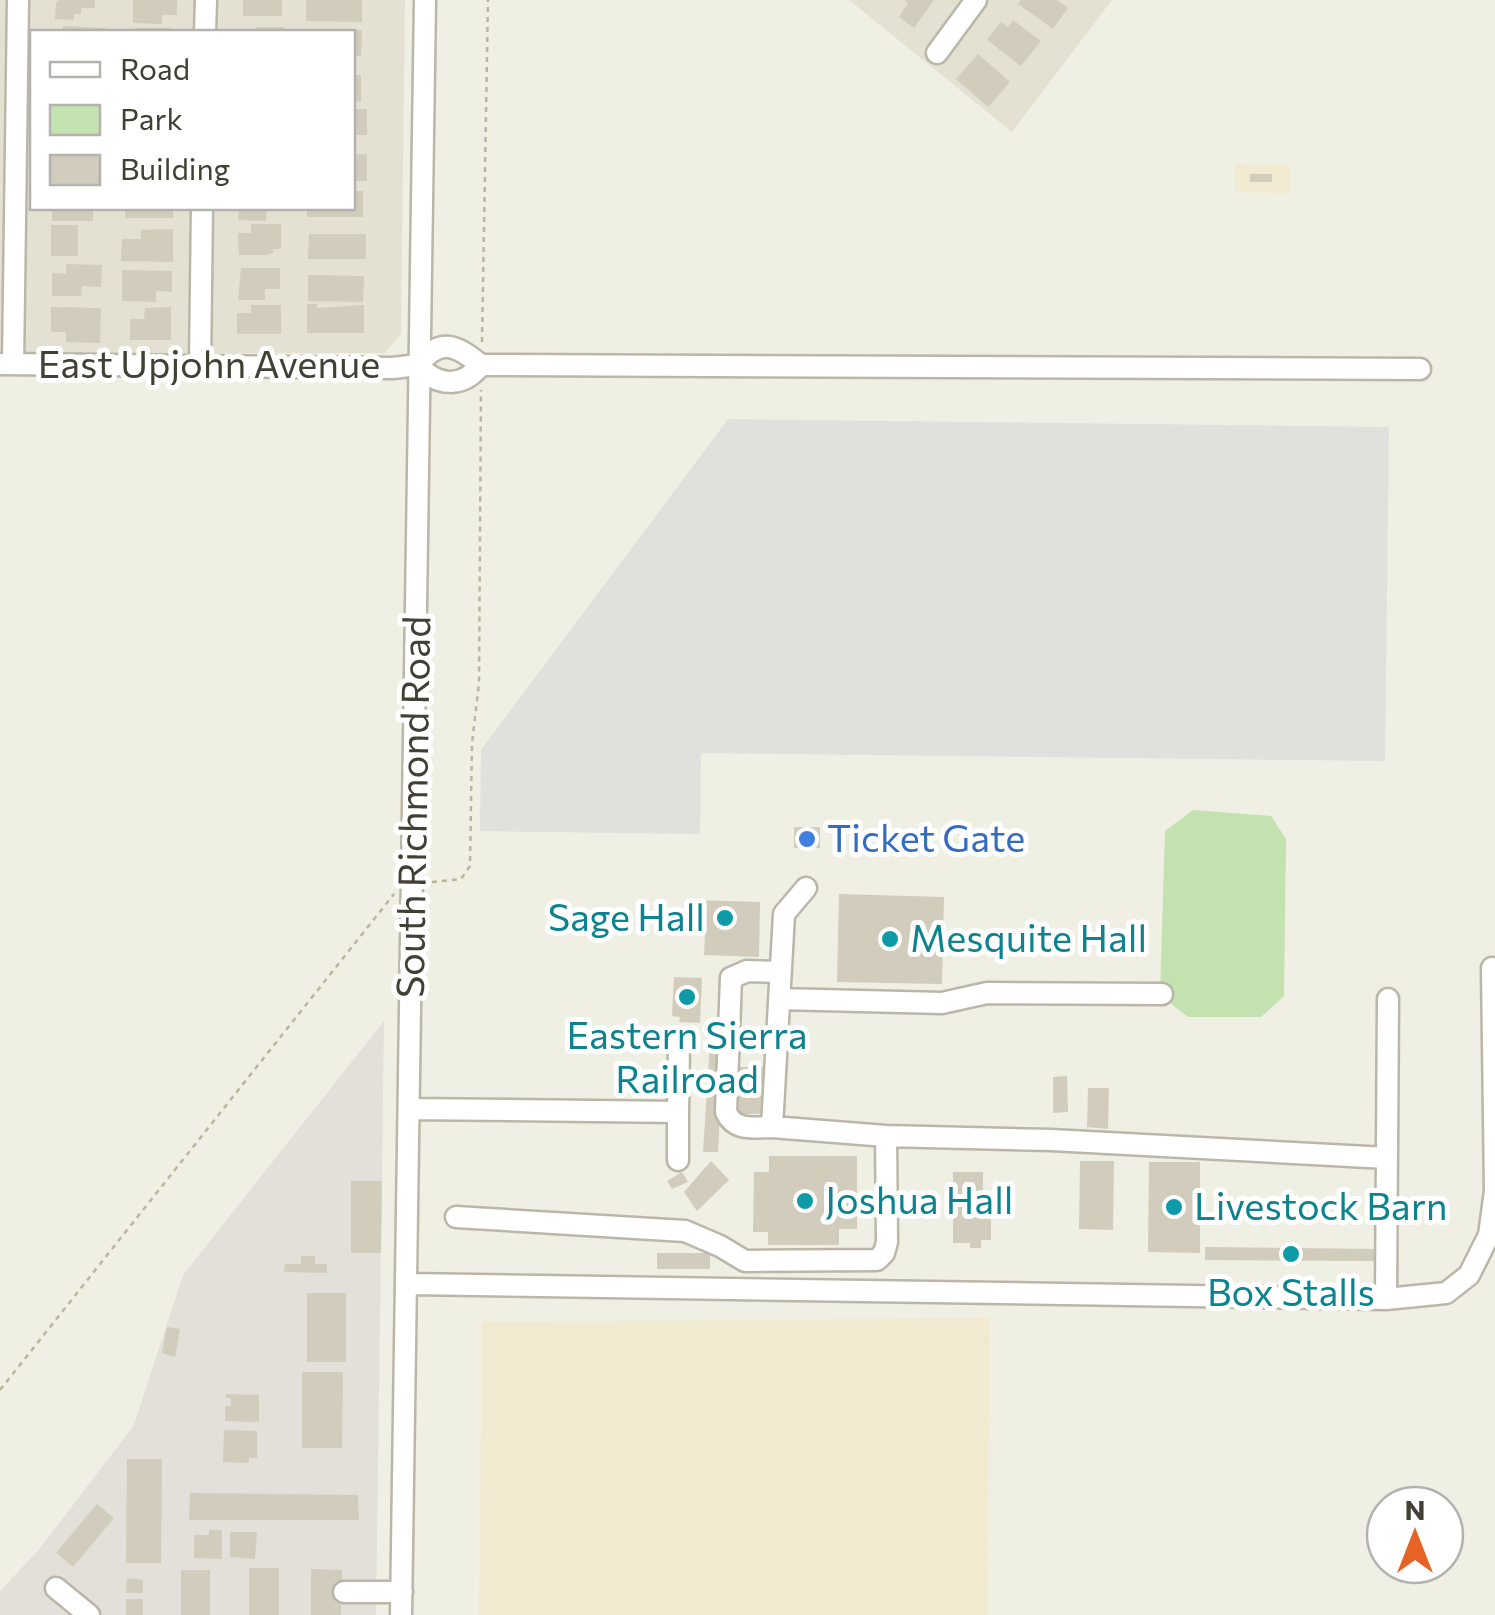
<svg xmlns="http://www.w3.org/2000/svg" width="1495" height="1615" font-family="Commissioner,sans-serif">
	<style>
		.residential { fill: #e4e1d3; fill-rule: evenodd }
		.commercial { fill: #f1e9d0 }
		.industrial { fill: #e2e0d9 }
		.green { fill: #c3e2b0 }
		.parking { fill: #e1e0dc }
		.building { fill: #d1ccbb }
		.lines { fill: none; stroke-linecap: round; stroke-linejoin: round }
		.minor-casing { stroke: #bbb7a8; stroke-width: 25 }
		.path { stroke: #bbb59a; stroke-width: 2.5; stroke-dasharray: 5 5; stroke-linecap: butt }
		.minor { stroke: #fff; stroke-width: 20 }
		.shop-dot { fill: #3f7fe0; stroke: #fff; stroke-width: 4 }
		.culture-dot { fill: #0f9aa8; stroke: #fff; stroke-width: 4 }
		.labels { text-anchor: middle; stroke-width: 10; stroke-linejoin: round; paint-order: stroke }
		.street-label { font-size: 38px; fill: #423f35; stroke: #fff }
		.shop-label { font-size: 38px; fill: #366cbe; stroke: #fff; text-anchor: start }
		.culture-label { font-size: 38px; fill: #0d838f; stroke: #fff; text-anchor: start }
	</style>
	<rect width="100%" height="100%" fill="#f0efe4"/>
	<path class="residential" d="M0,0H405L401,334L385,353H0ZM32,32H352V208H32Z
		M849,0H1112L1012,132Z"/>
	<path class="commercial" d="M1235,164L1290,165V193L1235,192Z
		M989,1318L988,1615H479L482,1322Z"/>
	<path class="industrial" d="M384,1021L376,1615H0V1591L41,1547L134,1425L183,1275Z"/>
	<path class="green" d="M1193,810L1271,816L1286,839L1284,996L1261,1017H1188L1160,995L1165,831Z"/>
	<path class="parking" d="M728,419L1389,427L1385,761L701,753L700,834L480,831L481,750Z"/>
	<path class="building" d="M59,0H95V8H81V14H74V20L55,19L56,3Z
		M133,0H177V15H162V24L133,23Z
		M243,0H282V16H243Z
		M306,0H362V22L306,21Z
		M904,0H934L914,28L899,17L908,3Z
		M1021,0H1057L1068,8L1053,29L1018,4Z
		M1013,20L1041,41L1021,66L987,40L1001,22L1008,27Z
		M63,26L106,28L105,32H63Z
		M256,27H284V32H256Z
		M135,28H171V32H135Z
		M352,30H362L361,56H352Z
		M978,54L1010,82L988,107L956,79Z
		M352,75H361V102L352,101Z
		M352,109H367V135H352Z
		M352,154H367V181H352Z
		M1250,174H1272V182H1250Z
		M352,191H363V217H307V208H352Z
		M52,208H93V221H52Z
		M125,208H173V218H125Z
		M239,208H267L266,221L238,220Z
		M251,224H281V249H273V253L266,255H239L238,233H251Z
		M51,225H78V256H51Z
		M173,229V262L121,261L122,239H141V230Z
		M309,234H366V259H308Z
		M66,264L102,265L101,287L82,286L81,296H52V273L66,274Z
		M241,268H280V289H265V300H238Z
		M122,270L172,271V292L156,291V302L122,301Z
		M308,275L364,276L363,302L308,301Z
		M307,304H317V308L364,305V333H307Z
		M251,305H281V334H237V313H251Z
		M51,307L101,308L100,343L66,342V332H51Z
		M171,307V340H130V319H144L145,308Z
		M794,827H820V848H794Z
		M839,894L944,897L942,984L837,982Z
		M691,900L760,902L759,957L704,955L705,935L690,934Z
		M674,977L702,978L700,1023L679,1022L680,1017L672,1016Z
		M710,1044L724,1045L718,1152H703Z
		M735,1067H763L762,1114H734Z
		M1067,1076L1068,1112L1053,1113V1077Z
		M1088,1088H1109L1108,1129L1087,1127Z
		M769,1156H857V1229H839V1245H768V1232H753L754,1172H769Z
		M711,1161L729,1180L697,1211L684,1192Z
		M1080,1161H1114L1113,1230L1079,1229Z
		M1149,1162H1200V1253L1148,1252Z
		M682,1172L688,1182L672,1189L667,1181Z
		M953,1172H983V1205H991V1240H981V1248H970V1243H953Z
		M351,1181H382L381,1253H351Z
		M1205,1247L1377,1249V1261L1205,1260Z
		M657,1253H710V1269H657Z
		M301,1256H315V1264H327V1273L284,1272L285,1264H301Z
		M307,1293H346V1362H307Z
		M167,1327L180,1329L175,1357L162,1353Z
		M302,1372H343L342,1448H302Z
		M226,1394L259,1395V1422L225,1421V1406H231V1398H226Z
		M224,1430L257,1431V1458H249V1463L223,1462Z
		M127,1459H162L161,1563H126Z
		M190,1493L358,1495L359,1520H189Z
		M97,1504L114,1518L73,1567L56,1553Z
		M209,1530H222V1559L194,1558V1535H209Z
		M230,1532H257L255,1559L230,1557Z
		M249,1568H279V1615H249Z
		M311,1569L342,1570L341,1615H311Z
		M181,1570H210V1615H181Z
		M127,1578L143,1580V1593H126Z
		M126,1599H143V1615H126Z"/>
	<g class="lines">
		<g class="minor-casing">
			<path id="minor" d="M205,32L206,0
				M937,53L976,0
				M0,364L393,368L418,365
				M13,364L18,0
				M200,365L202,208
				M418,365C441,336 457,346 481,365L1420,369
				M418,365C436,386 462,389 481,365
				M806,888L784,914L772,1127L886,1136L1051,1140L1387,1158
				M779,999L942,1003L987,993L1162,994
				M410,1109L678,1112L679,1043
				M772,1127C754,1127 735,1132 726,1112L731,978L747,971L781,972
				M678,1160V1112
				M456,1217L685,1231L720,1246L745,1261L877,1260L884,1253L887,1242L886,1136
				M407,1284L1386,1299L1446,1293L1469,1275L1489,1235L1495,1191L1492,968
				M1386,1299L1388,999
				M56,1588L89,1615
				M344,1592H402
				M401,1615L425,0"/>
		</g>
		<path class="path" d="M482,342L488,0
			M432,882L461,879L470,866L472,743L479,683L481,390
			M0,1390L394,894"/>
		<use href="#minor" class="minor"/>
	</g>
	<circle class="shop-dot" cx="807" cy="839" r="10"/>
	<g class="culture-dot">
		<circle cx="725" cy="918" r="10"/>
		<circle cx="890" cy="939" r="10"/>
		<circle cx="687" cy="997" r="10"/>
		<circle cx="805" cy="1201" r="10"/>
		<circle cx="1174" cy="1207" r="10"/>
		<circle cx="1291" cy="1254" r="10"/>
	</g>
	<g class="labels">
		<g class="street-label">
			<text x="209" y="378">East Upjohn Avenue</text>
			<text transform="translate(414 807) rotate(-89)" y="13">South Richmond Road</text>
		</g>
		<g class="shop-label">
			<text x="827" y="852">Ticket Gate</text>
		</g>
		<g class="culture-label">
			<text x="705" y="931" text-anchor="end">Sage Hall</text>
			<text x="910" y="952">Mesquite Hall</text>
			<text x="687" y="1049" text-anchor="middle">Eastern Sierra<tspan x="687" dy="44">Railroad</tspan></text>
			<text x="825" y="1214">Joshua Hall</text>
			<text x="1194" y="1220">Livestock Barn</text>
			<text x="1291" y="1306" text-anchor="middle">Box Stalls</text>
		</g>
	</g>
	<rect x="30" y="30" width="325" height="180" fill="#ffffff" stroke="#b3b2ae" stroke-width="2.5"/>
	<rect x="50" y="62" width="50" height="15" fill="#ffffff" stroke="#b3b2ae" stroke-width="2.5"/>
	<text x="120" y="80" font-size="30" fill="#423f35">Road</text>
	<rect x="50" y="105" width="50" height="30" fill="#c3e2b0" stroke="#b3b2ae" stroke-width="2.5"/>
	<text x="120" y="130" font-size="30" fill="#423f35">Park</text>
	<rect x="50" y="155" width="50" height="30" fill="#d1ccbb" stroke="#b3b2ae" stroke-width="2.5"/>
	<text x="120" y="180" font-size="30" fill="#423f35">Building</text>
	<g transform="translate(1415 1535)"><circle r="48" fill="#ffffff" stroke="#b3b2ae" stroke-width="2.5"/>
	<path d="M0-8L18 38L0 25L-18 38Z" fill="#e76325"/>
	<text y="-15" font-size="28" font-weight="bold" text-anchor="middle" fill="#423f35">N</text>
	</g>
</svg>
